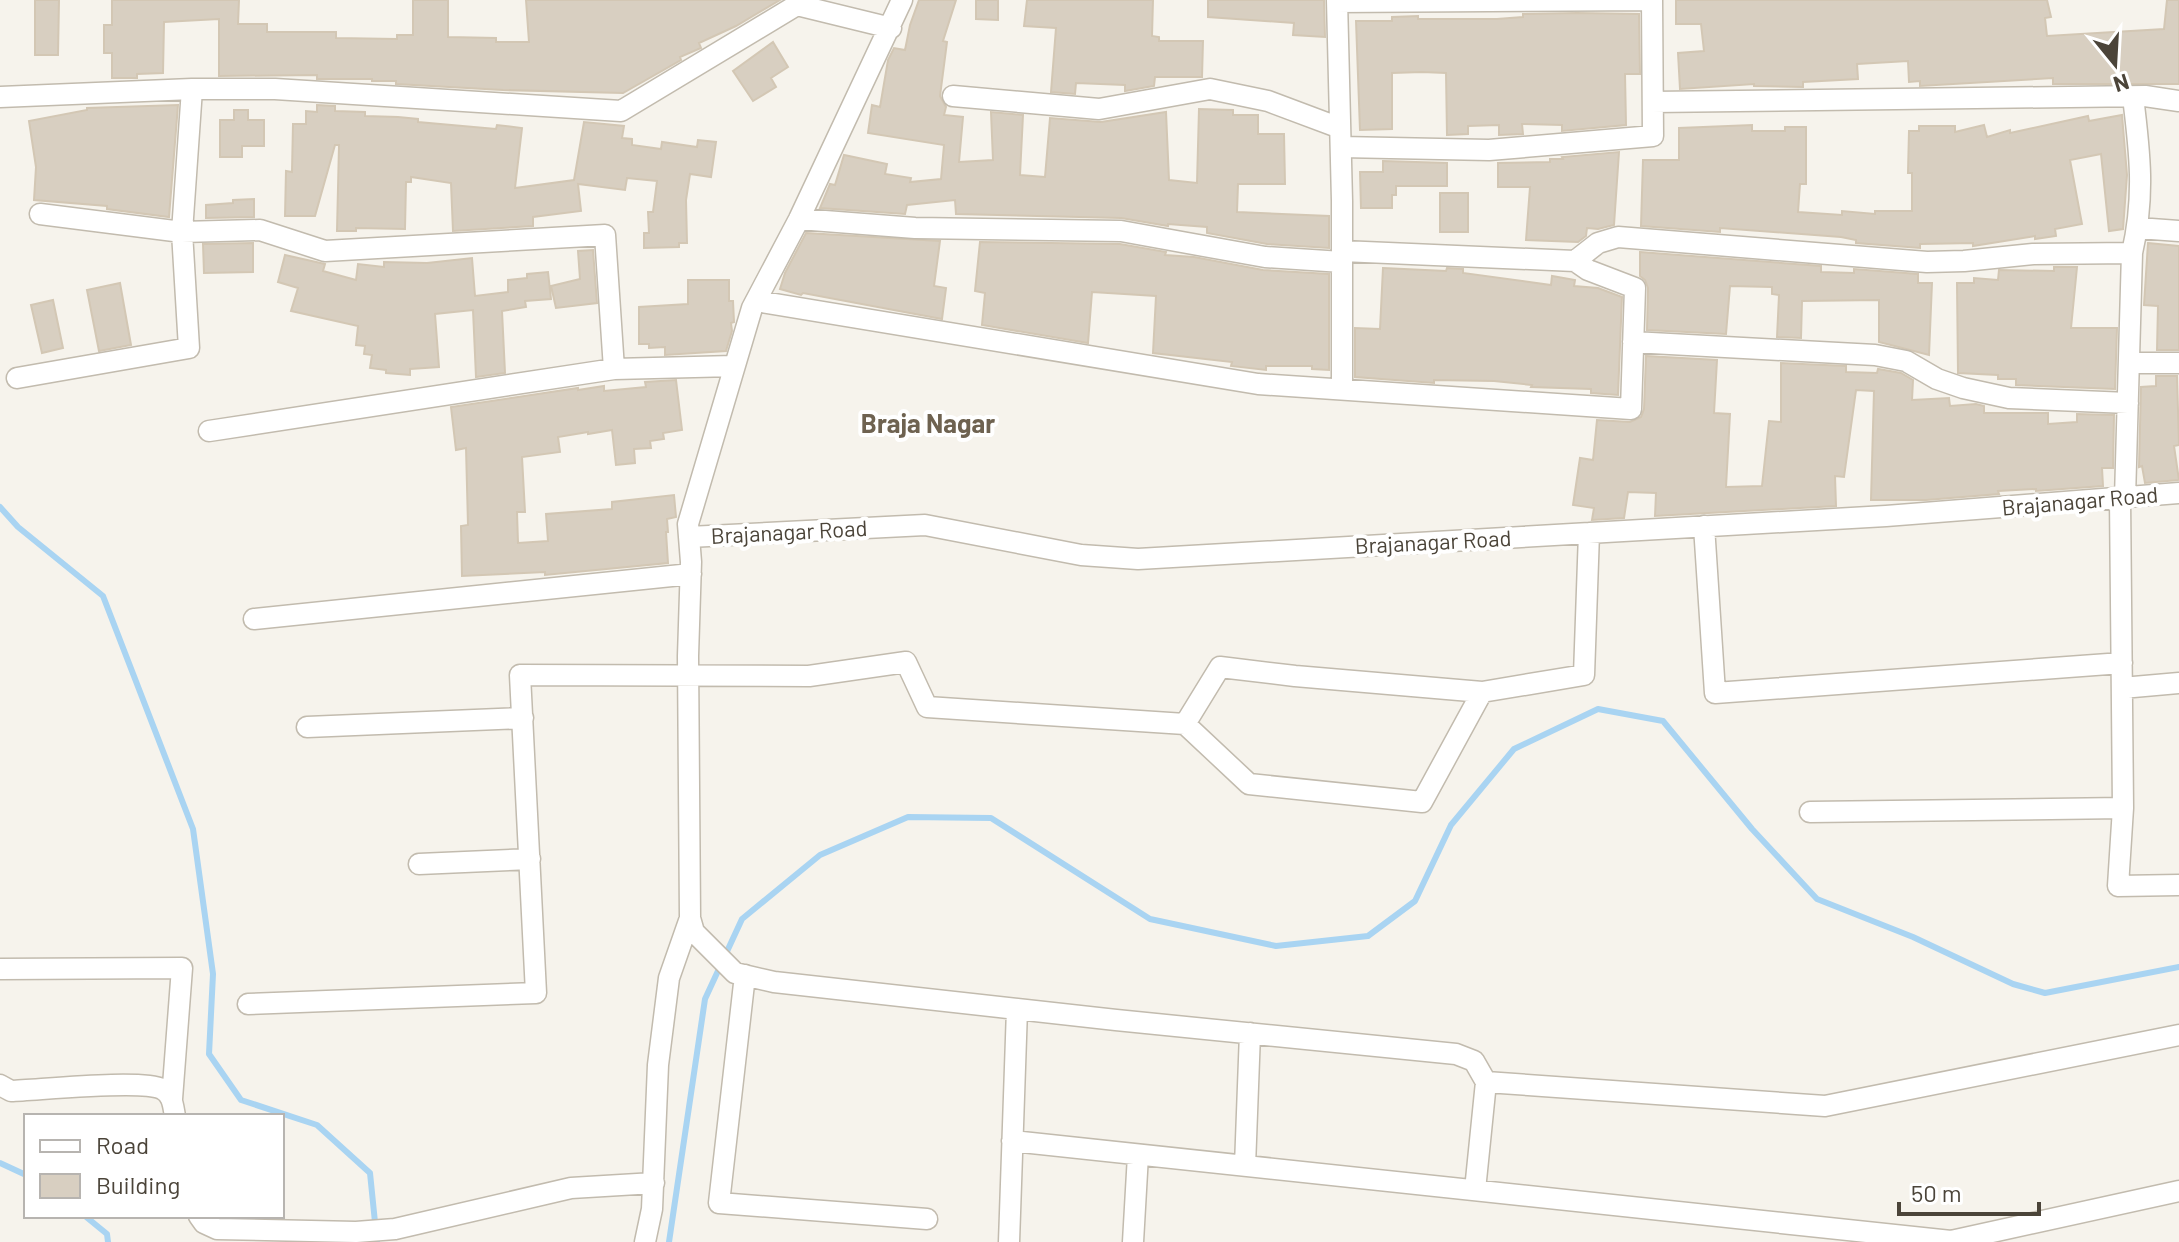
<svg xmlns="http://www.w3.org/2000/svg" width="2179" height="1242" font-family="Barlow,sans-serif">
	<style>
		.lines { fill: none; stroke-linecap: round; stroke-linejoin: round }
		.stream { stroke: #a9d4f2; stroke-width: 6 }
		.building { fill: #d8cfc1; stroke: #d3c7b4; stroke-width: 2 }
		.minor-casing { stroke: #c2bbae; stroke-width: 23 }
		.minor { stroke: #fff; stroke-width: 20 }
		.labels { text-anchor: middle; stroke-width: 8; stroke-linejoin: round; paint-order: stroke }
		.street-label { font-size: 22px; fill: #4b4439; stroke: #fff }
		.quarter-label { font-size: 26px; font-weight: bold; fill: #6e6250; stroke: #fff }
	</style>
	<rect width="100%" height="100%" fill="#f6f3ec"/>
	<g class="lines">
		<path class="stream" d="M0,507L18,527L103,596L193,829L213,974L209,1054L241,1100L317,1125L370,1173L377,1242
			M0,1163L26,1175
			M85,1216L107,1234L108,1242
			M669,1242L705,999L742,919L820,855L908,817L991,818L1150,919L1276,946L1368,936L1415,901L1451,825L1514,749L1598,709L1663,721L1752,829L1817,899L1913,937L2013,984L2045,993L2179,967"/>
	</g>
	<path class="building" d="M35,0H59L58,55H35Z
		M112,0H239L238,24H267V32H336V38L397,39V35H413V0H448V37L496,38V42H529L526,0H780L736,26L699,43L701,48L680,57L681,60L623,93L503,90L396,84V81H372V79H317V75L219,76V19L164,22L163,73L137,74V78H112V53H104V25H112Z
		M919,0H956L943,41L947,42L940,96L946,107L944,115L963,117L959,162L993,160L991,112L1023,115L1020,175L1045,177L1050,118L1101,122L1166,112L1169,180L1197,183L1199,109L1233,110V115H1258V134H1284L1285,184H1238L1237,212L1329,216V248L1267,244L1207,233V227L1168,224V226L1121,218L956,214L955,200L907,205L905,214L820,208L830,184L835,185L844,155L887,164L885,174L911,178L910,182L941,179L944,145L868,133L872,105L880,107L888,60L894,48L905,50L910,25Z
		M976,0H998V20L976,19Z
		M1027,0H1153L1152,36L1159,37V41H1203L1202,77H1155L1154,86L1125,91V85L1076,83L1075,94L1051,92L1056,28L1024,26Z
		M1208,0H1324L1325,37L1293,35L1294,23L1208,17Z
		M1676,0H2047L2051,17L2045,18L2047,36L2164,29L2167,0H2179V84H2053V78L1920,86V81L1909,82L1908,61L1857,64L1858,79L1803,82V87L1754,86V84L1680,89L1678,53L1704,51L1701,24H1676Z
		M1577,13L1639,14L1640,74H1625L1626,125L1562,131V125L1522,124L1523,134L1499,135V125L1468,126V134L1447,135L1446,73L1422,72L1392,73V129L1360,130L1356,21H1392V17L1418,16V19H1497L1523,17V14Z
		M773,42L788,67L771,78L776,87L753,101L733,71Z
		M178,105L169,217L107,209V206L34,200L36,167L29,121L87,110V108Z
		M317,105L335,106V111L365,112V116L398,117L418,119V122L496,129L497,125L522,128L515,188L574,180L584,122L624,126L622,138L632,139V145L661,149L662,142L697,147L698,140L716,142L711,177L690,174L686,200L687,243H679V247L644,248V233H649L648,212H653L657,181L627,178L625,190L578,184L581,211L533,217V226L453,231L451,183L411,177V182H406L405,229L356,228V231H337L339,145H335L315,216H285L286,171L292,172L293,124H306V111L317,112Z
		M234,110H248V120H264V146H242V157H220V120H234Z
		M2122,115L2127,175L2123,229L2109,231L2101,154L2070,160L2082,224L2055,229L2056,236L2035,239V236L1973,246V243L1920,244V248L1856,243V240L1841,237L1720,228V232L1641,226L1643,160H1679V128L1752,125V131H1785V127H1806V184H1800L1798,212L1842,215V211L1875,214V211H1912V173H1908L1909,131H1919V126H1955V132L1984,125L1987,137L2010,130V133L2088,116L2089,121Z
		M1619,152L1614,225L1598,229L1587,228L1586,236L1578,242L1526,240L1530,187H1498V163L1550,162V159H1563L1562,157Z
		M1383,161L1447,163V186H1396V195H1392V208H1361L1360,172H1383Z
		M1440,193H1468V232H1440Z
		M254,199V217L206,218V205L233,203V200Z
		M806,233L940,241L934,286L946,288L942,319L803,293L801,295L780,289L785,273Z
		M980,242L1120,244L1166,252L1165,255L1194,257L1263,270L1329,274V370L1312,369V366H1266V370L1231,366L1232,362L1153,353L1156,296L1092,292L1088,343L982,325L985,293L975,291Z
		M253,243V272L204,273L203,244Z
		M2148,243L2179,246V350H2157L2158,306L2144,305Z
		M593,250L597,303L556,308L551,286L580,279L578,251Z
		M1640,252L1821,266V272L1854,273V269L1918,274V283H1932L1929,355L1879,342V300L1802,301L1801,338L1777,337L1779,295L1772,294V287L1730,286L1726,334L1647,330L1648,288L1645,280L1640,276Z
		M285,255L325,264L323,271L356,280L358,264L384,267V262L427,263L472,258L475,296L508,292V280L527,278V274L548,272L551,299L525,301L526,307L502,311L505,373L476,377L473,310L435,314L439,367L410,369V375L386,373V370L370,368L372,355L364,354L365,346L356,345L358,326L291,311L298,288L278,282Z
		M2054,267H2077L2071,328H2117L2115,389L2016,385V379H1998V375L1958,373L1957,283H1974V278L1998,280L1999,270L2054,271Z
		M1383,268L1446,271L1447,268L1463,269V273L1551,285L1552,276L1575,280L1574,286L1598,288L1622,297L1618,395L1591,393V389L1531,387L1532,385L1494,381L1434,380V383L1355,377V328L1380,329Z
		M688,280H729V301H733L734,322L731,323L732,331L726,351L665,355V347L649,348V344H639V307L688,304Z
		M120,283L131,345L99,351L87,290Z
		M53,300L63,348L42,353L31,305Z
		M1646,356L1717,360L1714,413L1730,414L1726,487L1762,486L1769,421L1781,422V363L1846,366V372L1877,373L1878,369L1901,373L1913,380L1912,400L1949,398L1950,406L1976,404L1984,406V413H2048V424L2077,422V414L2114,415L2113,468H2102L2103,486L2036,491V489L1998,491L1999,494L1926,500H1871L1874,391L1856,390L1844,477L1835,476L1836,506L1655,516L1656,493L1628,492L1624,518L1592,520L1594,508L1573,505L1580,458L1593,460L1597,420L1630,422L1641,417L1644,409Z
		M2156,376H2177L2179,445L2174,446L2179,480L2145,483L2142,466L2139,467L2141,387L2156,386Z
		M676,380L682,430L663,433L664,439L650,441L651,448L634,449L635,463L616,465L612,430L588,434V432L558,437L560,452L522,457L525,512H517L518,543L548,541L546,514L612,509V502L674,495L676,517L667,519L668,532H666L668,563L545,575V572L462,576L461,526L468,525L466,448L456,450L451,407L578,388V390L604,386V391L646,387L645,382Z"/>
	<g class="lines">
		<g class="minor-casing">
			<path id="minor" d="M1337,0L1342,201V389
				M1337,2L1652,0
				M953,96L1099,109L1210,89L1268,101L1340,128
				M0,97L192,89H275L621,111L797,5L891,28
				M1653,102L2145,96L2179,101
				M1341,147L1489,150L1653,136L1652,0
				M40,214L182,232L260,230L325,251L605,235L614,369
				M799,219L915,228L1121,231L1265,257L1342,262
				M2138,228L2179,231
				M1575,261L1598,243L1618,237L1927,262L1964,261L2033,254L2132,253
				M756,301L1258,384L1631,409L1635,288L1588,270L1575,261L1342,251
				M1633,342L1875,355L1906,361L1937,379L1963,388L2009,398L2128,403
				M2129,363H2179
				M17,378L189,348L182,232L192,89
				M209,431L614,369L734,366
				M2120,498L2123,808L2118,886L2179,885
				M2125,498L2132,253C2145,197 2140,153 2133,97
				M1704,526L1715,693L2122,663
				M689,537L925,525L1081,555L1138,559L1886,516L2179,493
				M254,619L691,574
				M2122,688L2179,683
				M1185,724L1220,667L1295,676L1482,692L1584,675L1589,533
				M307,727L523,718
				M1810,812L2123,808
				M419,864L530,859
				M690,918L694,932L735,973L774,982L1116,1020L1456,1054L1474,1061L1486,1082L1475,1190
				M0,969L182,968L172,1099
				M745,975L719,1203L927,1219
				M248,1004L536,993L520,675L809,676L906,662L927,707L1185,724L1249,784L1422,802L1482,692
				M1486,1082L1825,1106L2179,1035
				M0,1085L11,1091C40,1090 141,1079 162,1089C173,1095 173,1106 175,1116
				M1012,1141L1951,1241L2179,1191
				M1245,1166L1250,1033
				M199,1216L204,1223L217,1229L356,1232L395,1229L571,1188L654,1183
				M645,1242L652,1209L658,1065L669,978L690,918L688,656L691,562L688,524L752,308L799,219L902,0
				M1009,1242L1017,1009
				M1133,1242L1138,1155"/>
		</g>
		<use href="#minor" class="minor"/>
	</g>
	<g class="labels">
		<g class="street-label">
			<text transform="translate(2080 501) rotate(-5)" y="8">Brajanagar Road</text>
			<text transform="translate(789 532) rotate(-3)" y="8">Brajanagar Road</text>
			<text transform="translate(1433 542) rotate(-3)" y="8">Brajanagar Road</text>
		</g>
		<g class="quarter-label">
			<text x="928" y="433">Braja Nagar</text>
		</g>
	</g>
	<rect x="24" y="1114" width="260" height="104" fill="#ffffff" stroke="#b7b4b0" stroke-width="2"/>
	<rect x="40" y="1140" width="40" height="12" fill="#ffffff" stroke="#b7b4b0" stroke-width="2"/>
	<text x="96" y="1154" font-size="24" fill="#4b4439">Road</text>
	<rect x="40" y="1174" width="40" height="24" fill="#d8cfc1" stroke="#b7b4b0" stroke-width="2"/>
	<text x="96" y="1194" font-size="24" fill="#4b4439">Building</text>
	<g transform="translate(2115 64) rotate(162)" stroke="#ffffff" stroke-width="6" paint-order="stroke">
	<path d="M0-6L14 30L0 20L-14 30Z" fill="#4b4439"/>
	<text y="-12" font-size="22" font-weight="bold" text-anchor="middle" fill="#4b4439">N</text>
	</g>
	<path d="M1899 1202v12h140v-12" fill="none" stroke="#4b4439" stroke-width="4"/>
	<text x="1911" y="1202" font-size="24" fill="#4b4439" stroke="#ffffff" stroke-width="6" paint-order="stroke">50 m</text>
</svg>
